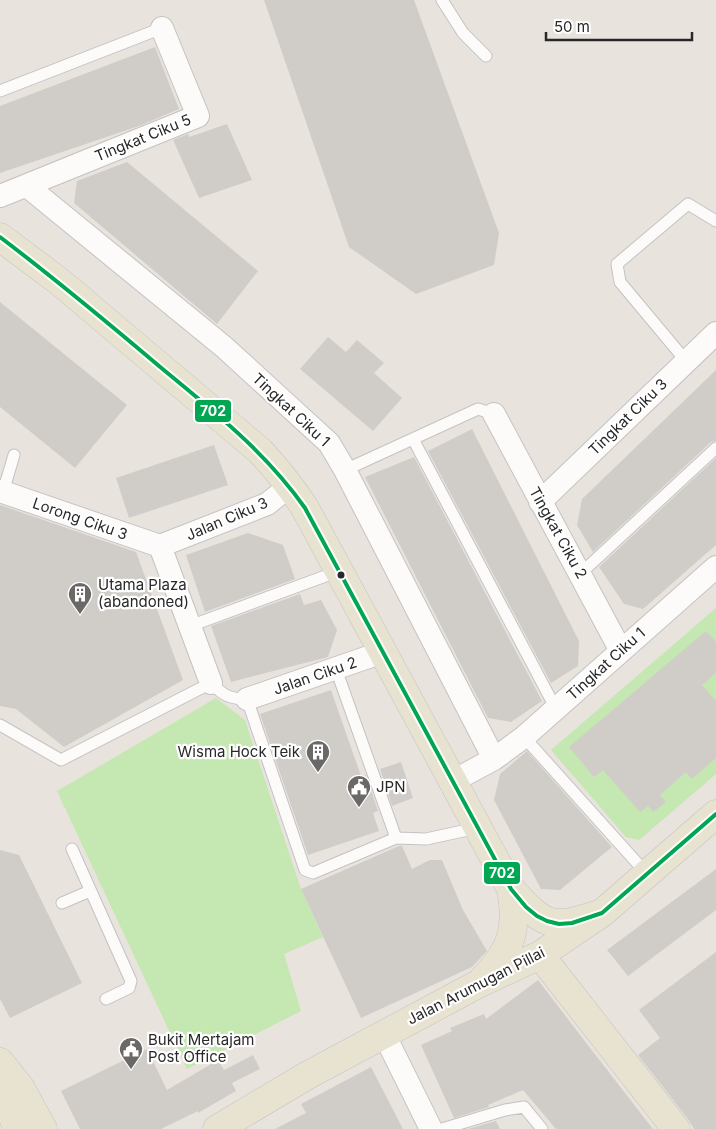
<svg xmlns="http://www.w3.org/2000/svg" width="716" height="1129" font-family="Inter,sans-serif">
	<style>
		.green { fill: #c5e7b1 }
		.building { fill: #d0cdc8 }
		.lines { fill: none; stroke-linecap: round; stroke-linejoin: round }
		.service-casing { stroke: #c4c2c3; stroke-width: 13 }
		.minor-casing { stroke: #c4c2c3; stroke-width: 24 }
		.primary-casing { stroke: #c4c2c0; stroke-width: 29 }
		.service { stroke: #fcfbfa; stroke-width: 11 }
		.minor { stroke: #fcfbfa; stroke-width: 22 }
		.primary { stroke: #e8e3d0; stroke-width: 28 }
		.bus-1-casing { stroke: #fff; stroke-width: 8 }
		.bus-1 { stroke: #00a651; stroke-width: 4 }
		.bus-dot { fill: #282828; stroke: #fff; stroke-width: 2 }
		.labels { text-anchor: middle; stroke-width: 4.5; stroke-linejoin: round; paint-order: stroke }
		.street-label { font-size: 15px; fill: #282828; stroke: #fff }
		.poi-label { font-size: 15px; fill: #282828; stroke: #fff; text-anchor: start }
		.line-badge { stroke: #fff; stroke-width: 2 }
		.badge-label { font-size: 14px; text-anchor: middle; font-weight: bold; fill: #fff }
	</style>
	<rect width="100%" height="100%" fill="#e8e3dd"/>
	<path class="green" d="M716,608V774L639,840L626,837L551,750Z
		M216,698L245,720L301,889L323,937L284,954L301,1011L187,1069L57,791Z"/>
	<path class="building" d="M264,0H414L499,233L494,265L416,294L349,247Z
		M155,47L179,109L139,126L0,173V106Z
		M227,124L252,180L199,198L173,140L188,134L189,137Z
		M127,162L258,271L217,324L74,203L77,181Z
		M0,302L127,405L75,468L0,407Z
		M328,337L346,352L357,340L384,363L374,373L402,398L373,431L300,369Z
		M716,370V441L711,442L593,552L577,525L582,499Z
		M472,429L579,641L578,666L551,683L428,451Z
		M214,445L228,485L129,518L116,478Z
		M414,457L542,701L511,722L488,718L365,477Z
		M716,458V545L643,609L624,604L599,567Z
		M0,505L136,552L183,680L64,747L16,709L0,706Z
		M248,533L283,545L295,579L205,612L186,555Z
		M300,594L304,605L321,600L337,630L328,657L231,682L211,626Z
		M706,631L716,642V673L702,685L716,701V758L692,779L686,772L660,795L666,802L653,812L648,806L640,812L603,770L594,777L569,747Z
		M331,690L361,776L366,775L378,811L373,813L379,831L308,855L260,714Z
		M527,751L612,847L560,890L541,889L494,800L500,774Z
		M401,762L413,798L392,806L380,769Z
		M399,846H402L412,869L430,860H442L463,910L487,951L472,967L361,1018L301,889Z
		M0,850L19,855L82,983L10,1018L0,999Z
		M716,869V910L628,976L607,950Z
		M716,952V1129H694L688,1119L638,1055L660,1038L639,1010Z
		M538,980L587,1044L653,1129H556L523,1090L488,1105L489,1107L454,1118L421,1045L452,1031L450,1028L484,1014L486,1019Z
		M147,1049L167,1090L218,1060L224,1070L253,1055L260,1069L232,1083L236,1091L198,1113V1111L161,1129H80L61,1091Z
		M371,1067L403,1129H275L306,1113L301,1104Z
		M496,1121L500,1129H468Z"/>
	<g class="lines">
		<g class="service-casing">
			<path id="service" d="M442,0L463,33L486,56
				M0,91L162,28
				M686,361L620,282L617,264L688,204L716,221
				M413,439L556,709
				M345,470L478,409L494,414
				M3,492L14,455
				M580,574L716,448
				M190,626L339,571
				M336,669L396,838
				M0,725L61,760L211,683C223,695 229,699 247,699L305,870L313,873L396,838L426,839L477,828
				M524,737L647,874
				M72,849L131,981L129,988L106,999
				M62,903L90,891
				M442,1129L505,1110L524,1107L542,1129"/>
		</g>
		<g class="minor-casing">
			<path id="minor" d="M27,186L224,347L329,443L345,470L494,759
				M0,196L198,116L162,28
				M494,414L621,651
				M0,491L160,546
				M540,502L716,333
				M160,546L211,683
				M160,546L267,504L290,486
				M247,699L383,652
				M453,781L494,759L524,737L716,567
				M384,1034L431,1129"/>
		</g>
		<g class="primary-casing">
			<path id="primary" d="M0,237L60,282L260,451C277,469 291,487 305,508L511,889C546,929 553,929 602,913
				M540,955L676,1129
				M484,978C512,949 518,929 511,889
				M0,1062L20,1087L43,1129
				M0,1088L18,1129
				M217,1129L308,1075L480,983L540,955L602,913L716,814"/>
		</g>
		<use href="#service" class="service"/>
		<use href="#minor" class="minor"/>
		<use href="#primary" class="primary"/>
		<g class="bus-1-casing">
			<path id="bus-1" d="M0,237C54,278 107,322 159,366C212,410 265,451 305,508L511,889L526,907L537,916L547,921L559,924L572,923L602,913L716,814"/>
		</g>
		<use href="#bus-1" class="bus-1"/>
	</g>
	<defs>
		<g id="building-pin" transform="scale(1.25)"><path d="M0 17L-7.5 6A9.5 9.5 0 1 1 7.5 6Z" fill="#6b6967" stroke="#fff"/><path d="M-4-6H4V6H1V3H-1V6H-4ZM-2.5-4.3h1.7v1.8h-1.7ZM.8-4.3h1.7v1.8H.8ZM-2.5-1h1.7V.8h-1.7ZM.8-1h1.7V.8H.8Z" fill="#fff"/></g>
		<g id="civic-pin" transform="scale(1.25)"><path d="M0 17L-7.5 6A9.5 9.5 0 1 1 7.5 6Z" fill="#6b6967" stroke="#fff"/><path d="M-.6-6.5H3V-4.5H.6V-3L4-1V1h2V6H-6V1h2V-1L-.6-3ZM-1.2 2.5V6h2.4V2.5Z" fill="#fff"/></g>
	</defs>
	<g fill-rule="evenodd">
		<use href="#building-pin" x="80" y="594"/>
		<use href="#building-pin" x="318" y="752"/>
		<use href="#civic-pin" x="359" y="787"/>
		<use href="#civic-pin" x="131" y="1049"/>
	</g>
	<circle class="bus-dot" cx="341" cy="575" r="4.5"/>
	<g class="labels">
		<g class="street-label">
			<text transform="translate(143 138) rotate(-22)" y="5">Tingkat Ciku 5</text>
			<text transform="translate(291 410) rotate(43)" y="5">Tingkat Ciku 1</text>
			<text transform="translate(628 417) rotate(-44)" y="5">Tingkat Ciku 3</text>
			<text transform="translate(80 519) rotate(19)" y="5">Lorong Ciku 3</text>
			<text transform="translate(227 519) rotate(-23)" y="5">Jalan Ciku 3</text>
			<text transform="translate(558 533) rotate(61)" y="5">Tingkat Ciku 2</text>
			<text transform="translate(606 664) rotate(-42)" y="5">Tingkat Ciku 1</text>
			<text transform="translate(315 676) rotate(-19)" y="5">Jalan Ciku 2</text>
			<text transform="translate(476 986) rotate(-27)" y="5">Jalan Arumugan Pillai</text>
		</g>
		<g class="poi-label">
			<text x="98" y="590">Utama Plaza<tspan x="98" dy="17">(abandoned)</tspan></text>
			<text x="300" y="757" text-anchor="end">Wisma Hock Teik</text>
			<text x="376" y="792">JPN</text>
			<text x="148" y="1045">Bukit Mertajam<tspan x="148" dy="17">Post Office</tspan></text>
		</g>
	</g>
	<g class="line-badge">
		<rect x="194" y="399" width="38" height="24" rx="5" fill="#00a651"/>
		<rect x="483" y="861" width="38" height="24" rx="5" fill="#00a651"/>
	</g>
	<g class="badge-label">
		<text x="213" y="416">702</text>
		<text x="502" y="878">702</text>
	</g>
	<path d="M546 32v8h146v-8" fill="none" stroke="#282828" stroke-width="2.5"/>
	<text x="554" y="32" font-size="15" fill="#282828" stroke="#ffffff" stroke-width="4" paint-order="stroke">50 m</text>
</svg>
